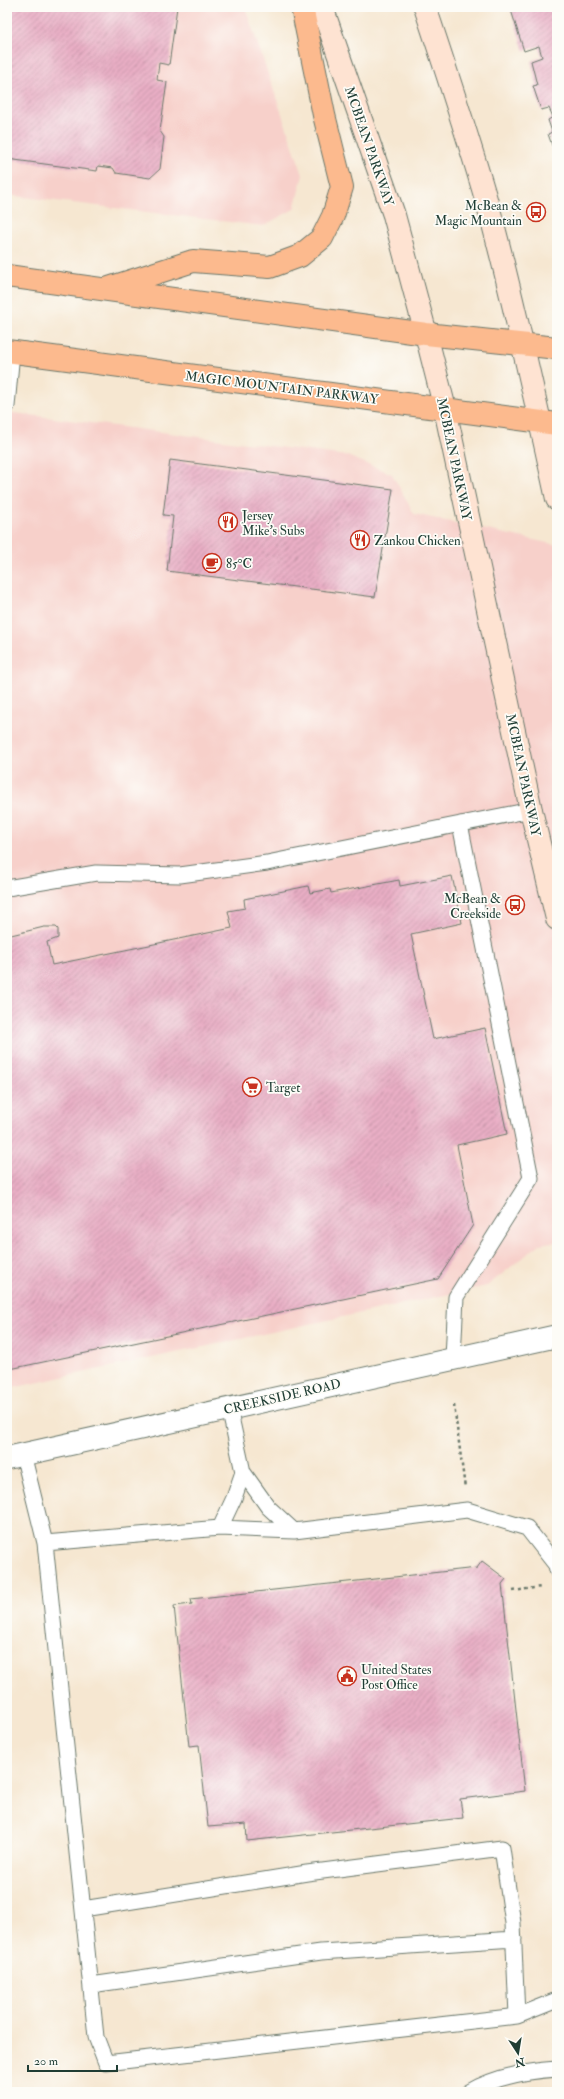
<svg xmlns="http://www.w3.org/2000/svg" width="564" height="2099" font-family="'IM FELL Double Pica',serif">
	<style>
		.built { fill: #f7d0ca }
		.building { fill: url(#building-hatch) }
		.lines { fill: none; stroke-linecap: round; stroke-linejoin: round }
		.service-casing { stroke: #6a786b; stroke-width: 17 }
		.tertiary-casing { stroke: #6a786b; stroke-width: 24 }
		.secondary-casing { stroke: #6a786b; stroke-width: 24 }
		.primary-casing { stroke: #6a786b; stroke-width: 24 }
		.path { stroke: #6a786b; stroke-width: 2.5; stroke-dasharray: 3 3; stroke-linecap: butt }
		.service { stroke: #fff; stroke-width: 15 }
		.tertiary { stroke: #fff; stroke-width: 22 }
		.secondary { stroke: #fee3d2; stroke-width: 22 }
		.primary { stroke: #fcba8e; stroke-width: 22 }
		.labels { text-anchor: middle; stroke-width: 3.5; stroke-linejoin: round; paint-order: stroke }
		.street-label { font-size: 13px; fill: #1f3d34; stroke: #fdfcf7 }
		.poi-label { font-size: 13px; fill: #1f3d34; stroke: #fdfcf7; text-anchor: start }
	</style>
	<defs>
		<pattern id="building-hatch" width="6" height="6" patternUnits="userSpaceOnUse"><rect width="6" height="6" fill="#e9aec5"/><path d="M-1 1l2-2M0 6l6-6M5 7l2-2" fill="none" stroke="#bc8fa1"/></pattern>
	</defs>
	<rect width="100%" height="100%" fill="#fdfcf7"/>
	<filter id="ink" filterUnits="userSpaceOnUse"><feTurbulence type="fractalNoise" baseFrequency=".025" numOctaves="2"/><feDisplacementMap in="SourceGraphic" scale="8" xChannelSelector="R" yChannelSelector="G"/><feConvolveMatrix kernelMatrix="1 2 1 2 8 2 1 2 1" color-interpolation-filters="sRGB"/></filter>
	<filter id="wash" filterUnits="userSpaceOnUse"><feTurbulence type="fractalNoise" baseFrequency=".012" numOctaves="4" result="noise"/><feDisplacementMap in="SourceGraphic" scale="16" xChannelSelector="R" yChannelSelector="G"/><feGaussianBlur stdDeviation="0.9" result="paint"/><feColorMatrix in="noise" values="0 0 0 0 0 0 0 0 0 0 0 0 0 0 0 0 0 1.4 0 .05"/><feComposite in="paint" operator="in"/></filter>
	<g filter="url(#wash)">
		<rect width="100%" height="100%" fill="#f6e7d1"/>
		<path class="built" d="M7,7H245L303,175L294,209L263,226L7,195Z
			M7,412L347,456L392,474L414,514L557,545V1241L540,1244L487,1286L7,1389Z"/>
		<g id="blocks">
			<path class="building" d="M7,7H177L169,65L159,63L157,80L167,82L160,131L164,137L160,169L150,178L116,173L113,168L98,166L97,171L7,159Z
				M510,7H557V159L548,134L552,132L548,120L553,117L549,108L541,110L533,86L537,85L531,61L542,57L539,46L524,51Z
				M170,460L393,489L375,597L167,571L173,516L163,515Z
				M452,876L462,923L411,934L433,1039L485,1028L507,1134L457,1145L473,1225L438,1279L10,1369L7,1352V936L44,927H56L58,929V938L47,942L52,965L232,928L228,911L245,908L244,899L308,886L310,893L330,889L331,893L399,880L400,886Z
				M482,1561L506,1579L502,1584L525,1791L460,1799L463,1818L247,1841L246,1824L208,1827L199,1745L189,1746L174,1606L192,1604L191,1599L477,1568Z"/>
		</g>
	</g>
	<g filter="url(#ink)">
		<use href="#blocks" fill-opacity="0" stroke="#6a786b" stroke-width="1"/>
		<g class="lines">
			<g class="service-casing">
				<path id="service" d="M7,406L12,352
					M7,888L96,873L180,875L267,863L531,810
					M453,1358L456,1297L531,1178L460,824
					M229,1408L243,1472L268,1507L294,1531
					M23,1454L45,1543L96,2037L106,2063L517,2016L557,2000
					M220,1528L234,1498L243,1472
					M45,1543L220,1528L294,1531L467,1510L527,1528L556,1565L557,1570
					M83,1909L307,1873L502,1848L513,1923L517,2016
					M91,1985L321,1952L514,1939
					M469,2092C494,2077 528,2071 557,2069"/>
			</g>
			<g class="tertiary-casing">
				<path id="tertiary" d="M7,1458L557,1336"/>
			</g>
			<g class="secondary-casing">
				<path id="secondary" d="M322,7L394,215L426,334L445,409L531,810L557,919
					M425,7C449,79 473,151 493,224C517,315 537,407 557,499"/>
			</g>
			<g class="primary-casing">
				<path id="primary" d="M7,276L426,334L557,348
					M109,288L193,261L270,267L300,256L322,238L333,216L342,187L324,115L302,7
					M7,351L557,424"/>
			</g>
			<path class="path" d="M454,1405L465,1488
				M513,1591L541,1587"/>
			<use href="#service" class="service"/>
			<use href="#tertiary" class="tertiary"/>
			<use href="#secondary" class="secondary"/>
			<use href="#primary" class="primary"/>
		</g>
	</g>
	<defs>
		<g id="bus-ring" transform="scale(1)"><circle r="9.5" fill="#fdfcf7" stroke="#c8321e" stroke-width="1.5"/><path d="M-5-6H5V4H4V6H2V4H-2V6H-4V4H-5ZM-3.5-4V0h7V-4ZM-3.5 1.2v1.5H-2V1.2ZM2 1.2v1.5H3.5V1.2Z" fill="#c8321e"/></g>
		<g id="restaurant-ring" transform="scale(1)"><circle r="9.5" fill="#fdfcf7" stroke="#c8321e" stroke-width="1.5"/><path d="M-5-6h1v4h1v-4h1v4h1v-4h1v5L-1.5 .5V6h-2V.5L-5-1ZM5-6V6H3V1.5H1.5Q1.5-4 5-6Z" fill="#c8321e"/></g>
		<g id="cafe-ring" transform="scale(1)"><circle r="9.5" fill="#fdfcf7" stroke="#c8321e" stroke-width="1.5"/><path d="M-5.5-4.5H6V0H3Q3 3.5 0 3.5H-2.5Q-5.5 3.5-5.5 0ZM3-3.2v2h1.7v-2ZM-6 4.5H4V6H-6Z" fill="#c8321e"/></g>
		<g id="supermarket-ring" transform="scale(1)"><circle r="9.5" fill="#fdfcf7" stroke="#c8321e" stroke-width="1.5"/><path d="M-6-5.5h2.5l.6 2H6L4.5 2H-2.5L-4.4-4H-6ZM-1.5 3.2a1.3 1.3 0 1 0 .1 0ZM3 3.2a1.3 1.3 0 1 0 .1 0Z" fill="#c8321e"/></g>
		<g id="civic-ring" transform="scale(1)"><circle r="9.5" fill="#fdfcf7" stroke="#c8321e" stroke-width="1.5"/><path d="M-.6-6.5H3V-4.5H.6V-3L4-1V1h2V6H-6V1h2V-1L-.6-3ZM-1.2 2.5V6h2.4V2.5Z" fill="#c8321e"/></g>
	</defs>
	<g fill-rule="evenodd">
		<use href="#bus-ring" x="536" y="212"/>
		<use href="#restaurant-ring" x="228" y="522"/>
		<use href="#restaurant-ring" x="360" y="540"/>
		<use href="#cafe-ring" x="212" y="563"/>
		<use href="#bus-ring" x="515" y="905"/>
		<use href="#supermarket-ring" x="252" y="1087"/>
		<use href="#civic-ring" x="347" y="1676"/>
	</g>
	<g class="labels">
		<g class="street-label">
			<text transform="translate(370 146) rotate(71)" y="5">MCBEAN PARKWAY</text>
			<text transform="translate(282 387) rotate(7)" y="5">MAGIC MOUNTAIN PARKWAY</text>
			<text transform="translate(455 459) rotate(78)" y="5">MCBEAN PARKWAY</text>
			<text transform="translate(524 775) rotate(78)" y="5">MCBEAN PARKWAY</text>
			<text transform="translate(282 1396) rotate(-13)" y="5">CREEKSIDE ROAD</text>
		</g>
		<g class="poi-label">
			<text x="522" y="210" text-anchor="end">McBean &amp;<tspan x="522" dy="15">Magic Mountain</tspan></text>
			<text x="242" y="520">Jersey<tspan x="242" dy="15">Mike's Subs</tspan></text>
			<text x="374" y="545">Zankou Chicken</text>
			<text x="226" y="568">85°C</text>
			<text x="501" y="903" text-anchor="end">McBean &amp;<tspan x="501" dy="15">Creekside</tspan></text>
			<text x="266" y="1092">Target</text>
			<text x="361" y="1674">United States<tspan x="361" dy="15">Post Office</tspan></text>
		</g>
	</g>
	<rect width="564" height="2099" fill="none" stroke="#fdfcf7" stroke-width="24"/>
	<g transform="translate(518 2053) rotate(168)" stroke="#fdfcf7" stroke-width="3" paint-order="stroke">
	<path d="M0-3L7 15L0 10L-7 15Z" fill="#1f3d34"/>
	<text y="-6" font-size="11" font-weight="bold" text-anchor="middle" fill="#1f3d34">N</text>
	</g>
	<path d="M28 2065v6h89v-6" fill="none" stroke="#1f3d34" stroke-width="2"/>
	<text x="34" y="2065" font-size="12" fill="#1f3d34" stroke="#fdfcf7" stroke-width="3" paint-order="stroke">20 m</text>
</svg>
